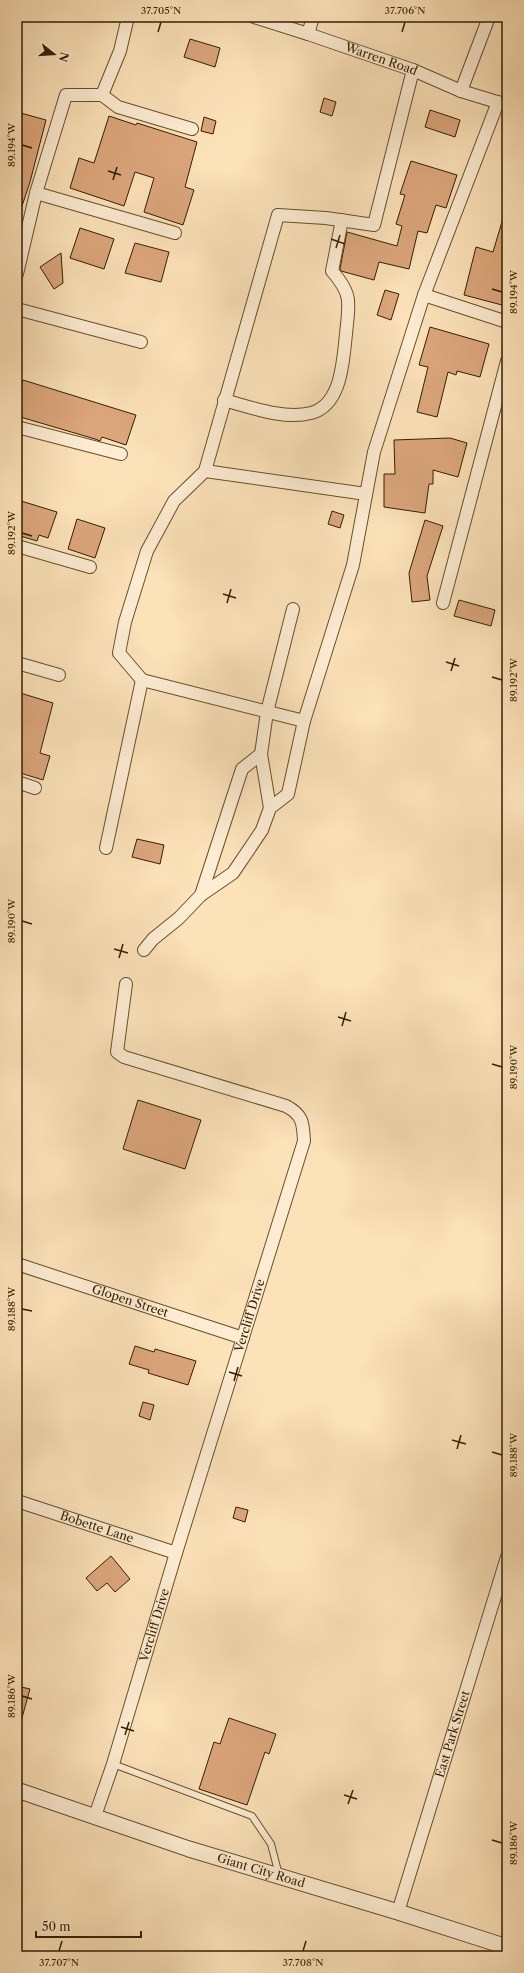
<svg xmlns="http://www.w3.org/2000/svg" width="524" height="1973" font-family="'Libre Caslon Text',serif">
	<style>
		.building { fill: #dca67c; stroke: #341e00 }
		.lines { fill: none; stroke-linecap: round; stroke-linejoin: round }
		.service-casing { stroke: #664f2e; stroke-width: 8 }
		.minor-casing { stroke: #664f2e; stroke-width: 14 }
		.tertiary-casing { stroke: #664f2e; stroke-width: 17 }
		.service { stroke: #fdecd2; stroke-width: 6 }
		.minor { stroke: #fdecd2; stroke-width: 12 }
		.tertiary { stroke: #fdecd2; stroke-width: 15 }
		.ticks { fill: none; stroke: #341e00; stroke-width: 1.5 }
		.labels { text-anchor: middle; stroke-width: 3; stroke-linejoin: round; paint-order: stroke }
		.street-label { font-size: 12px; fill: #341e00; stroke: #fdecd2 }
		.neatline { fill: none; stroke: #341e00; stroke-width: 1.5 }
		.ticks-label { font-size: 10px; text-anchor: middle; fill: #341e00 }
	</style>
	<rect width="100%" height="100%" fill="#fce2b9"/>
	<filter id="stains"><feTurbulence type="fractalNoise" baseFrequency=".005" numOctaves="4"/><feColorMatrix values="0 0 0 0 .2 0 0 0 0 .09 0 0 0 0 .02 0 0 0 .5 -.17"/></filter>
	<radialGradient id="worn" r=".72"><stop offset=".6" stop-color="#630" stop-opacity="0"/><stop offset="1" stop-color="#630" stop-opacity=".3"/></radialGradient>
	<path class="building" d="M190,39L220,48L215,67L184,57Z
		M324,98L336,102L332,116L320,112Z
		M430,110L460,120L455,137L425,127Z
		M17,112L46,120L30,182L20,212H17Z
		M109,116L136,125L137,123L197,142L185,187L194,190L183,225L144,212L154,178L135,172L124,206L70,188L79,158L94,163Z
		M204,117L216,121L213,134L201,131Z
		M411,161L457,175L446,208L436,205L427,233L418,231L409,269L379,262L374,280L341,271L340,269L347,232L397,246L402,226L396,224L405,195L400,194Z
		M504,215L507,216V287L502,305L464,295L476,247L493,252Z
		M80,228L114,239L104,269L70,258Z
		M135,243L169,252L161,282L125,273Z
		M61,253L63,283L54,289L40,267Z
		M385,290L399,294L391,320L377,315Z
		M430,327L489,344L480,377L457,371L456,375L448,372L437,417L417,412L428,367L419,365Z
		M23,380L136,415L126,445L102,437L100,441L95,439L17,416V401Z
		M450,438L467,443L458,477L433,470V484H429L425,513L384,507V474H395L394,440Z
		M21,501L57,512L48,538L39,535L37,541L17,535V514Z
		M332,511L344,515L340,528L328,524Z
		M77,519L105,528L95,558L68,549Z
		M425,520L443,526L427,576L430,600L412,602L409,573Z
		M459,600L495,610L491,626L454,616Z
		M17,692L53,703L40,753L50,756L43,780L17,772Z
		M137,839L164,845L160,864L132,857Z
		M138,1100L201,1120L185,1169L123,1149Z
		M135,1346L154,1352L155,1349L196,1361L188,1385L148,1373L149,1370L129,1364Z
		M143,1402L154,1405L150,1420L139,1416Z
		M236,1507L248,1510L245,1522L233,1518Z
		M111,1556L130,1579L115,1592L107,1583L97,1591L86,1578Z
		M17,1686L30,1689L20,1725H17Z
		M229,1718L276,1734L269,1754L265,1752L247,1805L199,1789L214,1742L220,1744Z"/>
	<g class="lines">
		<g class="service-casing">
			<path id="service" d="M113,1764L252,1816L271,1844L279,1875"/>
		</g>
		<g class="minor-casing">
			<g id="minor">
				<path id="s1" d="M254,17L308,34L413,70L461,91L507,105"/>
				<path d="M308,34L313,17"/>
				<path d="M461,91L489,17"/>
				<path d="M102,95L120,51L128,17"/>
				<path d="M36,193L175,233"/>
				<path d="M17,274L36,193L66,95H102L118,107L192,129"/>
				<path d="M424,295L507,322"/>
				<path d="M17,309L141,342"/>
				<path d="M224,400C250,407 284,420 311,413C342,405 343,360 346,334C347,323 349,311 348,300C347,289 339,279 332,271L342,220"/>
				<path d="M17,427L121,454"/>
				<path d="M205,471L366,494"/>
				<path d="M17,546L90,567"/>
				<path d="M443,603L507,361"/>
				<path d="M17,663L59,675"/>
				<path d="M142,680L304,721"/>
				<path d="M17,782L35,788"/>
				<path d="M270,808L261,754L267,712L293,609"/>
				<path d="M106,848L142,680L119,653L125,622L147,551L174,501L205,471L278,215L326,218L374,225L413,70"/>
				<path d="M201,895L242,769L261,754"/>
				<path d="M144,950L153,939L179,918L201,895L233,873L262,830L270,808L288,794L304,721L353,565L374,452L424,295L498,102"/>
				<path id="s2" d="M17,1264L243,1338"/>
				<path id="s3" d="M17,1501L176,1553"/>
				<path id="s4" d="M95,1816L113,1764L176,1553L304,1141C303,1123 303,1115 286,1106L124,1057L117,1052L126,984"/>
				<path id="s5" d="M398,1912L507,1557"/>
			</g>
		</g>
		<g class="tertiary-casing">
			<g id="tertiary">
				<path id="s6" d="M17,1790L189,1849L398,1912L507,1947"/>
			</g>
		</g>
		<use href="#service" class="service"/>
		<use href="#minor" class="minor"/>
		<use href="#tertiary" class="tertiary"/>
	</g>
	<path class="ticks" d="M158,32L161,22M402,32L405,22M22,145L32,148M108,171L121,175M113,180L117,167M331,239L345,244M336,248L340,235M492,289L502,292M22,533L32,536M223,594L236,598M227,603L231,589M446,662L459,666M451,671L455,658M492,677L502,680M22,921L32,924M114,949L128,953M119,958L123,944M338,1017L351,1021M342,1026L346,1012M492,1064L502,1067M22,1309L32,1311M229,1372L242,1376M234,1381L238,1367M452,1440L466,1444M457,1449L461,1435M492,1452L502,1455M22,1696L32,1699M121,1727L134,1731M125,1735L129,1722M344,1795L357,1799M348,1804L353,1790M492,1840L502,1843M59,1951L62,1941M303,1951L306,1941"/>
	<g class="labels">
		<g class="street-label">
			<text dy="4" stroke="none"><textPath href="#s1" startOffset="134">Warren Road</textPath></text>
			<text dy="4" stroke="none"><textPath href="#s2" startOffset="119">Glopen Street</textPath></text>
			<text dy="4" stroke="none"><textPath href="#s4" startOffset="524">Vercliff Drive</textPath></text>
			<text dy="4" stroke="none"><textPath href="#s3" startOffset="84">Bobette Lane</textPath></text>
			<text dy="4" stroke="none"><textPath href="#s4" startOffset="200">Vercliff Drive</textPath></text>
			<text dy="4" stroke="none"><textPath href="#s5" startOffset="186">East Park Street</textPath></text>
			<text dy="4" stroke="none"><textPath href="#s6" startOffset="257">Giant City Road</textPath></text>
		</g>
	</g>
	<rect width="524" height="1973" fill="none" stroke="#fce2b9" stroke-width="44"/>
	<g transform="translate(54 54) rotate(107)" stroke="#fdecd2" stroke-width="3" paint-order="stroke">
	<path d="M0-3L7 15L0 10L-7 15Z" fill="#341e00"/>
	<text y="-6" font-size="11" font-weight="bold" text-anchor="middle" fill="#341e00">N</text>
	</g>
	<path d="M36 1931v6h105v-6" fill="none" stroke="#341e00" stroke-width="2"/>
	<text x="42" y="1931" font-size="12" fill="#341e00" stroke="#fdecd2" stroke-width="3" paint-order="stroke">50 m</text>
	<rect x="22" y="22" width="480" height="1929" class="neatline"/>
	<g class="ticks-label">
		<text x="161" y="14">37.705°N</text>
		<text x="405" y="14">37.706°N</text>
		<text transform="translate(11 145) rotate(-90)" y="4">89.194°W</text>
		<text transform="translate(513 292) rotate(-90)" y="4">89.194°W</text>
		<text transform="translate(11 533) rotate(-90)" y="4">89.192°W</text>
		<text transform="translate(513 680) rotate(-90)" y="4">89.192°W</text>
		<text transform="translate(11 921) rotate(-90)" y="4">89.190°W</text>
		<text transform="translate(513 1067) rotate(-90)" y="4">89.190°W</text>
		<text transform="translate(11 1309) rotate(-90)" y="4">89.188°W</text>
		<text transform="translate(513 1455) rotate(-90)" y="4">89.188°W</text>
		<text transform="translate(11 1696) rotate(-90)" y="4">89.186°W</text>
		<text transform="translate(513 1843) rotate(-90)" y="4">89.186°W</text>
		<text x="59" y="1966">37.707°N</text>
		<text x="303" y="1966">37.708°N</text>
	</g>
	<rect width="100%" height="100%" filter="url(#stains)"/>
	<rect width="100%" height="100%" fill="url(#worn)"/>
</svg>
